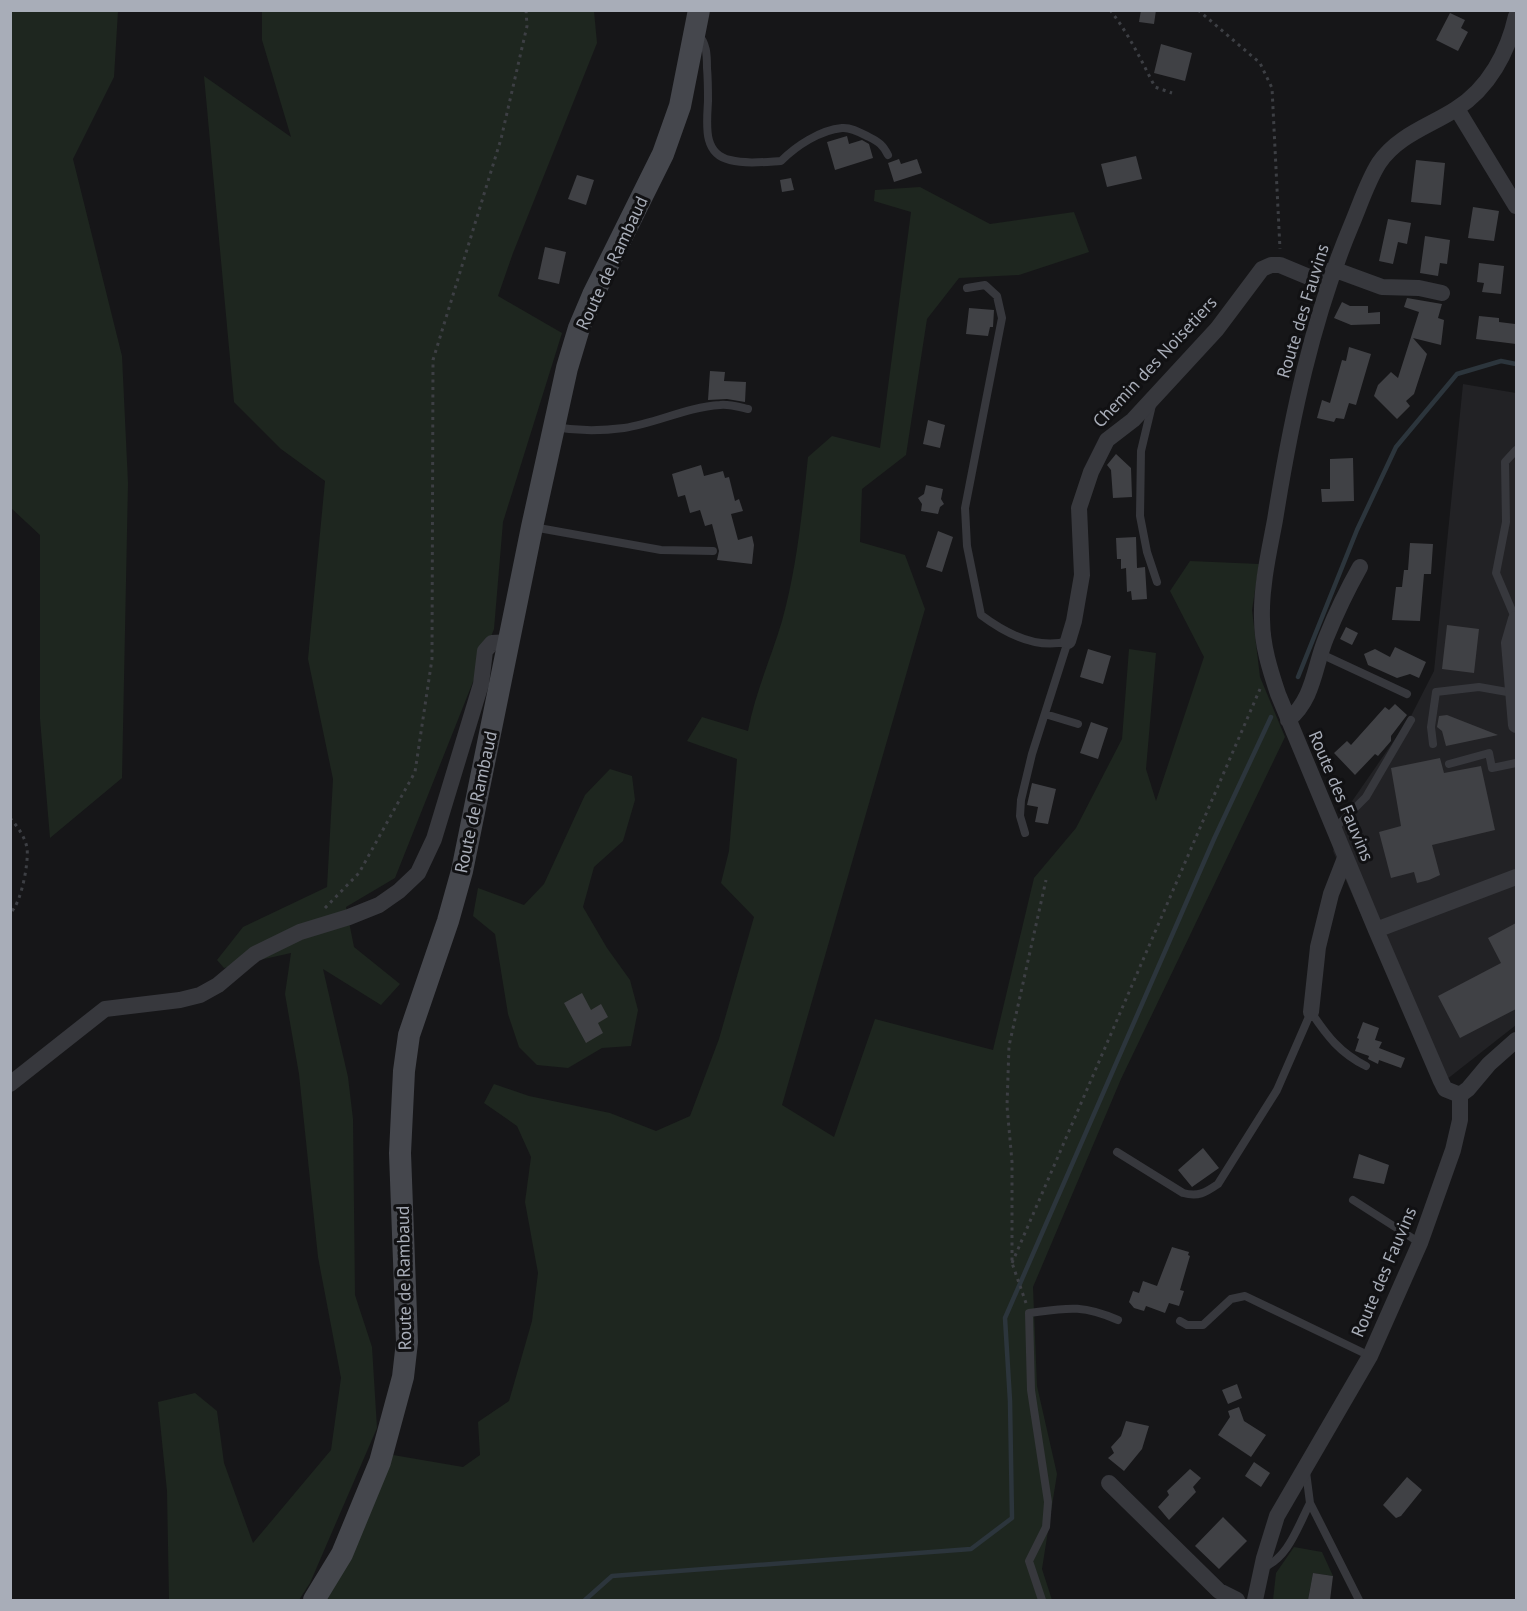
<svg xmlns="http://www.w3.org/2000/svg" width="1527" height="1611" font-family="'PT Sans',sans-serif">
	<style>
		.built { fill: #222225 }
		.green { fill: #1e261f }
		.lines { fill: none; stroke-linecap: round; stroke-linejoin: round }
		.stream { stroke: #2c353c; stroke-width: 4.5 }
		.building { fill: #404145 }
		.path { stroke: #3d3f44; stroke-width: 3; stroke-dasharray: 3 4.5; stroke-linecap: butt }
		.lane { stroke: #37383d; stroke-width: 8 }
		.street { stroke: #37383d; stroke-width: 16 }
		.secondary { stroke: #45474d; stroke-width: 22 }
		.labels { text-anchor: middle; stroke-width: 6; stroke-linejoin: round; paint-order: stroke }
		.street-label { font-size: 18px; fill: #a8adb8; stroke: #111113 }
	</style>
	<rect width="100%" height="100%" fill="#161618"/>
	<path class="built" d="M1463,384L1516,393V1025L1437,1087L1333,851L1346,810L1411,716L1434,671Z"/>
	<path class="green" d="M11,10L118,11L114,77L73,159L122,356L128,483L122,778L50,838L40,719V535L11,508Z
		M262,11H594L597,43L513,253L498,296L562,333L503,522L494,629L395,878L346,907L354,947L400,984L381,1005L323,969L348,1077L353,1119L355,1295L372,1347L377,1428L310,1583L299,1600H169L167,1491L158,1402L195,1393L217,1411L224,1463L253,1543L331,1450L341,1378L318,1257L299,1074L285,994L291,953L224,968L217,960L243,927L327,887L333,779L308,659L325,481L281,449L234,402L204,76L291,137L262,40Z
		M920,187L990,224L1074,212L1089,252L1019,275L959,278L927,319L906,455L862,489L860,542L905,555L925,609L782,1105L834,1137L875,1019L993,1050L1034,878L1076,828L1122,739L1129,649L1156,653L1146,769L1156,801L1204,657L1170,591L1190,561L1259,564L1252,610L1260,677L1285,737L1121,1079L1033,1287L1037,1386L1057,1474L1042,1569L1052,1600H327L364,1528L393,1455L463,1467L480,1455L478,1422L509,1401L532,1321L538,1273L525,1202L531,1157L517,1126L484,1103L494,1084L529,1096L610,1113L656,1131L690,1116L719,1039L754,917L721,883L729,851L737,759L687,741L702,717L748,731C755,693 771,658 782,621C797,567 802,513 808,457L832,436L880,448L911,212L874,201L875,190Z
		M610,769L632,776L635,800L623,841L594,867L583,907L607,948L630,980L638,1010L631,1046L602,1048L568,1068L537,1065L519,1047L508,1014L495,934L473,916L478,888L524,905L544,884L585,795Z
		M1294,1547L1322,1552L1333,1576L1313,1573L1308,1600H1273L1276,1573Z"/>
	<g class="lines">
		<path class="stream" d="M1298,677L1357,530L1396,447L1457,374L1501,361L1516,364
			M585,1600L612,1576L971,1549L1012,1518L1010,1401L1005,1318L1214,839L1271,717"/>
	</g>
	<path class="building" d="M1141,10H1156L1154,24L1139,22Z
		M1450,13L1465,20L1461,28L1468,32L1458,51L1436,40Z
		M1161,44L1192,53L1185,81L1154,73Z
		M847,136L849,144L862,140L869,144L873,158L835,170L827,142Z
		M1136,156L1142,179L1107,187L1101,164Z
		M899,159L901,164L917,159L922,173L894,182L888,163Z
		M1416,160L1445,163L1441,205L1411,202Z
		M577,175L594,180L586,205L568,199Z
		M791,178L794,190L782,192L780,180Z
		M1473,207L1499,211L1494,241L1468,238Z
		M1388,219L1411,223L1407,244L1398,242L1393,264L1379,261Z
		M1425,236L1450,240L1447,264L1440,263L1438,276L1420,273Z
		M545,247L566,252L559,284L538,279Z
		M1479,263L1504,266L1501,294L1482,292L1484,283L1477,282Z
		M1407,298L1442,304L1438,318L1444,320L1441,345L1413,338L1427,354L1414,394L1406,401L1410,406L1397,419L1374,396L1378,385L1391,372L1398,378L1419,312L1404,307Z
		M1342,302L1350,306H1368V313L1380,312V324L1351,325L1334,318Z
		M969,308L994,310L993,327H990L988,336L966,334Z
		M1479,316L1499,318V322L1515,324L1516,344L1476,339Z
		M1349,347L1371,354L1356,405L1349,403L1344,419L1336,418L1334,422L1317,418L1322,400L1330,403L1342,360L1346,361Z
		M710,371L725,372L724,381L746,382L745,402L727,399L708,400Z
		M928,420L945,425L940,448L923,444Z
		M1116,454L1131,468L1132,497L1113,498L1111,470L1107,465Z
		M1353,458L1354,501L1322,502L1321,489H1330V459Z
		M701,465L704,476L723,471L725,478L729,477L735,501L739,499L743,511L731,514L738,540L752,536L754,545L752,564L717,560L719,551L712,524L705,526L700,510L690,513L685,495L678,497L672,474Z
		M926,485L943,489L941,499L944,504L940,507L938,514L921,511L922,504L918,498L924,494Z
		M938,531L953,537L942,572L926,567Z
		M1136,537L1137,568L1145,567L1147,599L1132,600L1131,591L1127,592L1126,568L1121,569V559H1117L1116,538Z
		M1410,543L1433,544L1431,574H1424L1420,621L1392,620L1396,587H1402L1404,570H1408Z
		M1447,625L1479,629L1474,673L1442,669Z
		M1346,627L1358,633L1352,645L1340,639Z
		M1395,647L1426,662L1419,678L1410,674L1397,678L1368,665L1364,654L1375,649L1390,657Z
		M1088,649L1111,656L1103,684L1080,677Z
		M1395,704L1407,715L1391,736V741L1378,756L1375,754L1355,775L1334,753L1347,741L1351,745L1385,707L1389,710Z
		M1447,715L1498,735L1446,746L1442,731L1437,727L1439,716Z
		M1091,722L1108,728L1098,759L1080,753Z
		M1440,758L1444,773L1481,766L1495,830L1432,845L1440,875L1429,880L1417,883L1414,872L1391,878L1379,832L1401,826L1391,768Z
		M1032,783L1056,789L1048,824L1035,822L1038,807L1027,805Z
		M1516,923V1009L1460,1038L1438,996L1501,963L1488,938Z
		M582,993L591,1010L601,1004L608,1017L598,1023L603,1033L586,1043L564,1003Z
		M1363,1022L1379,1028L1375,1040L1382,1042L1379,1048L1405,1058L1401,1068L1379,1060L1378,1064L1368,1059L1369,1056L1355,1051L1359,1039L1357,1038Z
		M1203,1148L1219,1168L1192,1187L1178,1170Z
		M1359,1154L1389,1165L1384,1184L1353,1178Z
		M1172,1247L1189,1252L1188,1255L1190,1256L1180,1290L1184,1291L1179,1306L1169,1303L1165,1313L1146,1306L1144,1311L1134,1308L1129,1302L1133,1291L1139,1293L1143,1281L1157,1286Z
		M1237,1384L1242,1398L1228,1404L1222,1390Z
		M1239,1407L1244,1421L1266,1435L1251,1457L1218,1435L1230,1417L1228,1411Z
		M1126,1421L1149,1426L1142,1449L1124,1471L1108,1458L1114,1453L1111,1447L1121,1436Z
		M1254,1462L1270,1473L1261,1487L1245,1476Z
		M1190,1469L1201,1478L1193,1487L1196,1492L1169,1520L1158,1507L1169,1495L1167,1491Z
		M1407,1477L1422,1490L1401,1516L1396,1518L1383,1505Z
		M1223,1517L1247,1541L1219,1569L1195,1546Z
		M1313,1573L1333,1576L1330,1600H1308Z"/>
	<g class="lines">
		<path class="path" d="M1110,10C1129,34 1141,60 1155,87L1172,93
			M1198,10L1260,63L1272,88L1280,249
			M10,818C18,827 25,837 27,848C29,862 21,905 10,913
			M325,908L359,873L415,772L432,659L433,360L501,139L527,26L526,10
			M1012,1263L1260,689
			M1026,1303L1012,1263V1162L1007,1106L1009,1046L1046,880"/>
		<path class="lane" d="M697,33C707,43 707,55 707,68C708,79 708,90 708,101C707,123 702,154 730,160C746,164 764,162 781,161C796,146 820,130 842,128C851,127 861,133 869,137C879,142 883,145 888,155
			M967,288L985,285L997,296L1002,318L965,508L967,546L981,615C1005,633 1038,650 1068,641
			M1152,405L1141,451L1140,516L1147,552L1157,582
			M554,427C577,431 601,431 624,428C657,423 687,407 720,405C729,404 739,407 748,409
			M533,527L661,550L713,551
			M1516,620L1496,573L1506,522L1505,462L1516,450
			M1321,654L1407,694
			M1045,714L1078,724
			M1433,744L1431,727L1436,692L1479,687L1513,693
			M1449,764L1489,753L1492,768L1516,763
			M1335,828L1366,797L1411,720
			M1025,833L1020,816L1021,800L1032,754L1068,641
			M1311,1012C1327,1036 1340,1053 1366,1066
			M1117,1152L1183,1193C1198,1197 1205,1193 1218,1184L1277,1090L1311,1012
			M1353,1200L1420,1243
			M1180,1321L1187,1325H1203L1231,1299L1245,1296L1370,1356
			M1306,1472L1310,1503L1359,1600
			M1262,1568C1288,1559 1298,1526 1310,1503
			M1042,1600L1029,1561L1046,1527L1048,1502L1031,1390L1029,1313C1067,1308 1081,1304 1118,1320"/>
		<path class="street" d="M1457,109L1516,206
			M1333,269L1382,287L1419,288L1442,293
			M1516,619L1509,643L1516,725
			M1068,641L1074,621L1082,575L1079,508L1091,472L1107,440L1133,420L1217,329L1262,269L1271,265H1280L1328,285
			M1288,720C1314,699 1314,667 1326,638C1336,613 1347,590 1360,567
			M1376,930L1516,877
			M1311,1012L1318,947L1331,894L1345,858
			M10,1084L105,1009L180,1000L200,995L218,985L255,954L300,932L349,917L379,905L399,891L418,873L434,839L481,684L485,651L492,643L510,642
			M1460,1095L1445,1089L1441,1081L1376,930L1278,694C1270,670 1262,645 1262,619C1261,586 1269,552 1275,520C1291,420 1312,319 1351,226C1360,205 1367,182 1379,163C1398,135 1430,126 1456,109C1489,88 1508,52 1516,16
			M1460,1095L1468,1089L1489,1064L1516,1040
			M1109,1483L1219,1591L1237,1600
			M1255,1600L1264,1558L1277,1516L1370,1356L1420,1243L1453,1150L1460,1120V1095"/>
		<path class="secondary" d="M314,1600L342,1554L380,1462L403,1377L407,1342L400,1153L404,1071L409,1035L448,921L462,871L532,527L567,368L579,328L593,295L663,154L680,106L699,10"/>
	</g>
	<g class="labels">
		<g class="street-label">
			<text transform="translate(612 263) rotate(-65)" y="6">Route de Rambaud</text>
			<text transform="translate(1303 311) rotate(-73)" y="6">Route des Fauvins</text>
			<text transform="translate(1155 362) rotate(-47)" y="6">Chemin des Noisetiers</text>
			<text transform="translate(1341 796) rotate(67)" y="6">Route des Fauvins</text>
			<text transform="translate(476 802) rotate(-78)" y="6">Route de Rambaud</text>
			<text transform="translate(1384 1272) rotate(-67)" y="6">Route des Fauvins</text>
			<text transform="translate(404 1278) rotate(-91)" y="6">Route de Rambaud</text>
		</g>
	</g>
	<rect width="1527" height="1611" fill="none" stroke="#a8adb8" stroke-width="24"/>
</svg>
